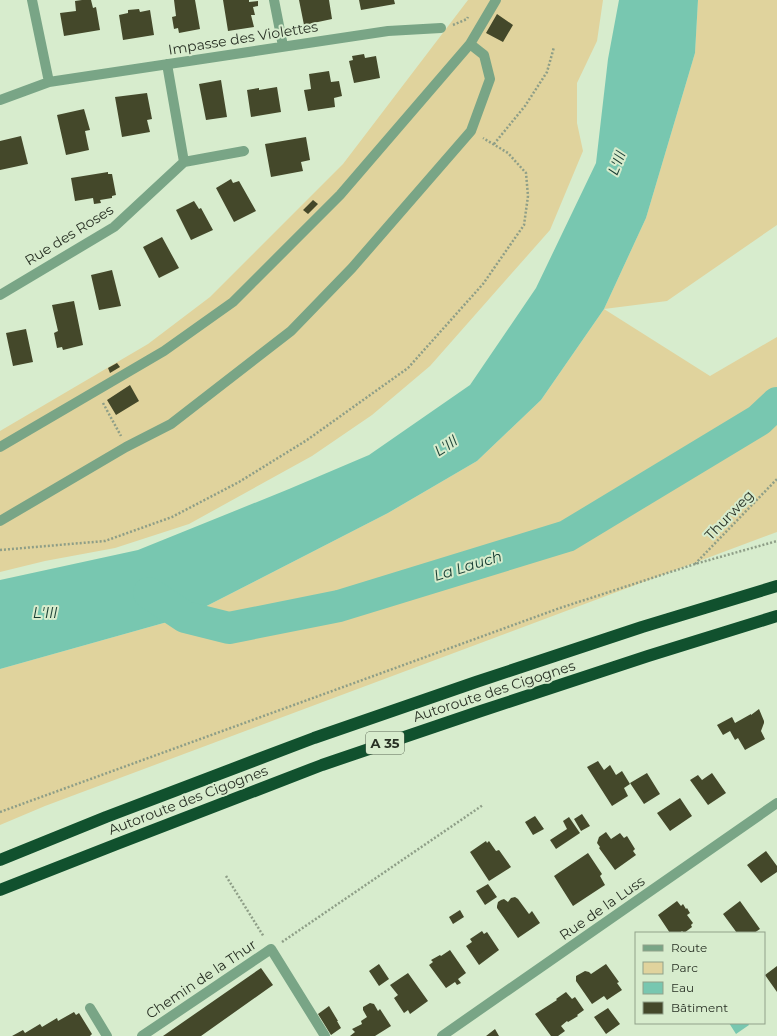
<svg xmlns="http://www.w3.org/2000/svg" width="777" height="1036" font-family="Montserrat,sans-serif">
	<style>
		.green { fill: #e0d39d }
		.water { fill: #78c7b0 }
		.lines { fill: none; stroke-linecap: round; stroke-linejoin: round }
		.river { stroke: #78c7b0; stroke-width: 32 }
		.building { fill: #44482a }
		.path { stroke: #8e9e87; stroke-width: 2.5; stroke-dasharray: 2 2; stroke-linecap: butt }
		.service { stroke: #79a586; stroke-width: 10 }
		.minor { stroke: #79a586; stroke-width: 10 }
		.motorway { stroke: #11512e; stroke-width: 12 }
		.labels { text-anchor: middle; stroke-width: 4; stroke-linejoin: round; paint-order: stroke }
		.shield { fill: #d7eccd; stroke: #5d6957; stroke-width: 1 }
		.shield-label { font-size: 13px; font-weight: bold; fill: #293125 }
		.street-label { font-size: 14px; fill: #293125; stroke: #d7eccd }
		.water-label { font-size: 15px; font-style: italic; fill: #183d33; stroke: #d7eccd }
	</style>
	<rect width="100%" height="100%" fill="#d7eccd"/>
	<path class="green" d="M468,0H603L597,41L577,83V123L583,151L550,230L430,366L372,415L312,456L189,524L115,548L45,561L0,572V431L148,344L210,297L343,164Z
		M698,0H777V225L667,301L604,309L710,376L777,337V532L45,806L0,825V669L185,617L388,513L477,461L541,400L604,309L646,218L695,53Z"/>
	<path class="water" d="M619,0H698L695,53L646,218L604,309L541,400L477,461L388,513L185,617L0,669V580L138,550L289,489L369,455L470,385L536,288L596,163L608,59Z
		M729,1023H748L749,1025L736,1034Z"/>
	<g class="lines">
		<path class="river" d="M149,593L185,617L229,628L339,606L567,536L759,420L777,403"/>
	</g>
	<path class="building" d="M82,0H91L93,8L96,7L100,30L64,36L60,13L76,11L75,1Z
		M174,0H195L200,29L179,33L178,28L174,29L172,17L176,16Z
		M223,0H249V2L258,1V6L253,7L255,15H251L254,27L228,31Z
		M299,0H329L332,19L304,25Z
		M359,0H394L395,4L361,10Z
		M139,9L140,12L150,10L154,35L123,40L119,15L128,13V10Z
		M497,14L513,25L503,42L486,33Z
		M364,54L365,58L376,56L380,78L354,83L349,61L353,60L352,56Z
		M329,71L331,82L339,81L342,96L334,98L335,107L308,111L304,90L311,89L309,74Z
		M221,80L227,117L206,120L199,84Z
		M277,87L281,112L251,117L247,90L259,88V90Z
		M147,93L152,119L147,120L150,132L122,137L115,97Z
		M84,109L90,130L85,131L89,150L66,155L57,115Z
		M21,136L28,164L0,170V141Z
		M306,137L310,160L301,162L303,171L271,177L265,144Z
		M108,172V174H112L116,195L112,196V198L100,200L101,203L94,204L93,198L75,201L71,178Z
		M231,179L233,183L239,181L256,211L234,222L216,188Z
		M313,200L318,204L308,214L303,210Z
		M194,201L199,209L201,208L213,230L191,240L176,210Z
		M162,237L179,268L159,278L143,247Z
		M112,270L121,306L99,310L91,275Z
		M74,301L83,345L63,350L62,347L57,348L54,333L58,331L52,305Z
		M26,329L33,362L13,366L6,333Z
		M117,363L120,367L110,373L108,368Z
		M130,385L139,401L116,415L107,400Z
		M759,709L764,721V723L761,731L765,739L745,750L738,738L735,740L730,731L723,735L717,725L732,717L735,723L751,714V715Z
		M598,761L604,770L610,765L616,775L622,771L630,784L624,788L628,796L612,806L587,767Z
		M647,773L660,794L644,804L630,783Z
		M712,773L726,793L708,805L690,780L698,775L702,780Z
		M680,798L692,816L670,831L657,813Z
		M582,814L590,826L581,831L574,819Z
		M535,816L544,829L533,835L525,822Z
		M569,817L580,833L556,849L550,840L567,829L563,821Z
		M606,832L611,839L620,833L624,838L627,836L635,849L633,851L636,855L615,870L599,848L600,847L597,843L599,837Z
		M486,841L487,843L489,841L496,851L499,850L511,867L489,881L470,852Z
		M766,851L777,866V872L761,883L747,865Z
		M588,853L602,874L600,876L605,885L573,906L554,876Z
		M488,884L497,897L485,905L476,891Z
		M515,897L518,899L529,914L532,911L540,923L518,938L497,908V906L498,902L501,900L504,899L508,902L511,898Z
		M677,901L681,906L683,904L686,909L687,908L690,913L687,915L693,923L691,925L692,927L684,933L682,931L680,933H670L658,915Z
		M740,901L760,929L754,933H737L723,914Z
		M460,910L464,917L453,924L449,917Z
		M482,931L484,934L487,932L499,950L479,965L466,946L472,942L470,939Z
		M450,950L466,973L458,979L461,983L457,985L455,982L446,988L429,965L433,962L431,960L440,955L441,956Z
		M379,964L389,979L379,986L369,971Z
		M606,964L619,982L617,983L622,990L607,1000L604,996L592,1004L576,981V976L585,971L589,972L591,974Z
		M777,966V992L765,975Z
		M261,968L273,985L201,1036H163Z
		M408,973L428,1001L410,1014L408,1010L404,1013L394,998L398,995L390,985Z
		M566,992L572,999L575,997L584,1010L577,1015L578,1016L568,1022L567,1021L561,1026L565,1031L558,1036H551L535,1014L557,1000L556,999Z
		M370,1003L374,1004L378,1011L380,1009L391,1026L375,1036H350L355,1032L352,1029L362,1024L361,1021L367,1017L363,1010V1007Z
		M329,1006L338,1021H337L341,1028L331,1035L318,1014Z
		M608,1008L620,1024L606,1034L594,1017Z
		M74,1012L76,1015L79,1013L92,1034L90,1036H12L23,1030L25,1033L40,1024L42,1027L57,1018L58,1021Z
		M495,1029L499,1036H486Z"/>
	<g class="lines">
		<path class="path" d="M453,25L467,19L468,17
			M494,144L525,106L547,72L554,47
			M103,403L121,436
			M0,550L105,541L172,517L239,482L307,440L408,368L483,284L524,225L528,196L526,173L508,153L483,138
			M695,564L777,479
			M0,812L560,608L695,564L777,541
			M226,876L264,937
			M282,942L483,805"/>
		<path class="service" d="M470,44L496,0
			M0,447L164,351L233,302L340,195L470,44L484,55L490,79L471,131L352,268L291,331L171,424L126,447L0,521
			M90,1008L107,1036"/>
		<path class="minor" d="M32,0L49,82
			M274,0L283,46
			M0,100L49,82L388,31L441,28
			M184,162L244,151
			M0,295L114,227L184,162L167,64
			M142,1036L271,949L325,1036
			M442,1036L777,803"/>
		<path class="motorway" d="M0,860L106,817L314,738L476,682L642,627L777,586
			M0,890L117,844L322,765L481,711L648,656L777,616"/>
	</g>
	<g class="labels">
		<rect class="shield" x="366" y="732" width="38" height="22" rx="3"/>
		<g class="shield-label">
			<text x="385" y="748">A 35</text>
		</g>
		<g class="street-label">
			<text transform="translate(243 38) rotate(-9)" y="5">Impasse des Violettes</text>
			<text transform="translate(69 235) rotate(-32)" y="5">Rue des Roses</text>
			<text transform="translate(729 515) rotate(-46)" y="5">Thurweg</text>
			<text transform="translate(494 691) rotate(-18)" y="5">Autoroute des Cigognes</text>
			<text transform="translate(188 800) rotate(-21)" y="5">Autoroute des Cigognes</text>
			<text transform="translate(602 908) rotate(-35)" y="5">Rue de la Luss</text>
			<text transform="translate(201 979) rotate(-34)" y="5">Chemin de la Thur</text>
		</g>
		<g class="water-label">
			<text transform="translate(617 163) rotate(-68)" y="5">L'Ill</text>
			<text transform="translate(446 446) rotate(-33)" y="5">L'Ill</text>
			<text transform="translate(468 566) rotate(-17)" y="5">La Lauch</text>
			<text x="45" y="618">L'Ill</text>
		</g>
	</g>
	<rect x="635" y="932" width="130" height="92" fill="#d7eccd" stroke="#91a18a"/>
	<rect x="643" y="945" width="20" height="6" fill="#79a586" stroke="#91a18a"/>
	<text x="671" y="952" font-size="12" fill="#293125">Route</text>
	<rect x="643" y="962" width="20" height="12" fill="#e0d39d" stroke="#91a18a"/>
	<text x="671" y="972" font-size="12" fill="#293125">Parc</text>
	<rect x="643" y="982" width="20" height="12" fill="#78c7b0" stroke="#91a18a"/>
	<text x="671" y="992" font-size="12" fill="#293125">Eau</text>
	<rect x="643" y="1002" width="20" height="12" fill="#44482a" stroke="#91a18a"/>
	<text x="671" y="1012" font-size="12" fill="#293125">Bâtiment</text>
</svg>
